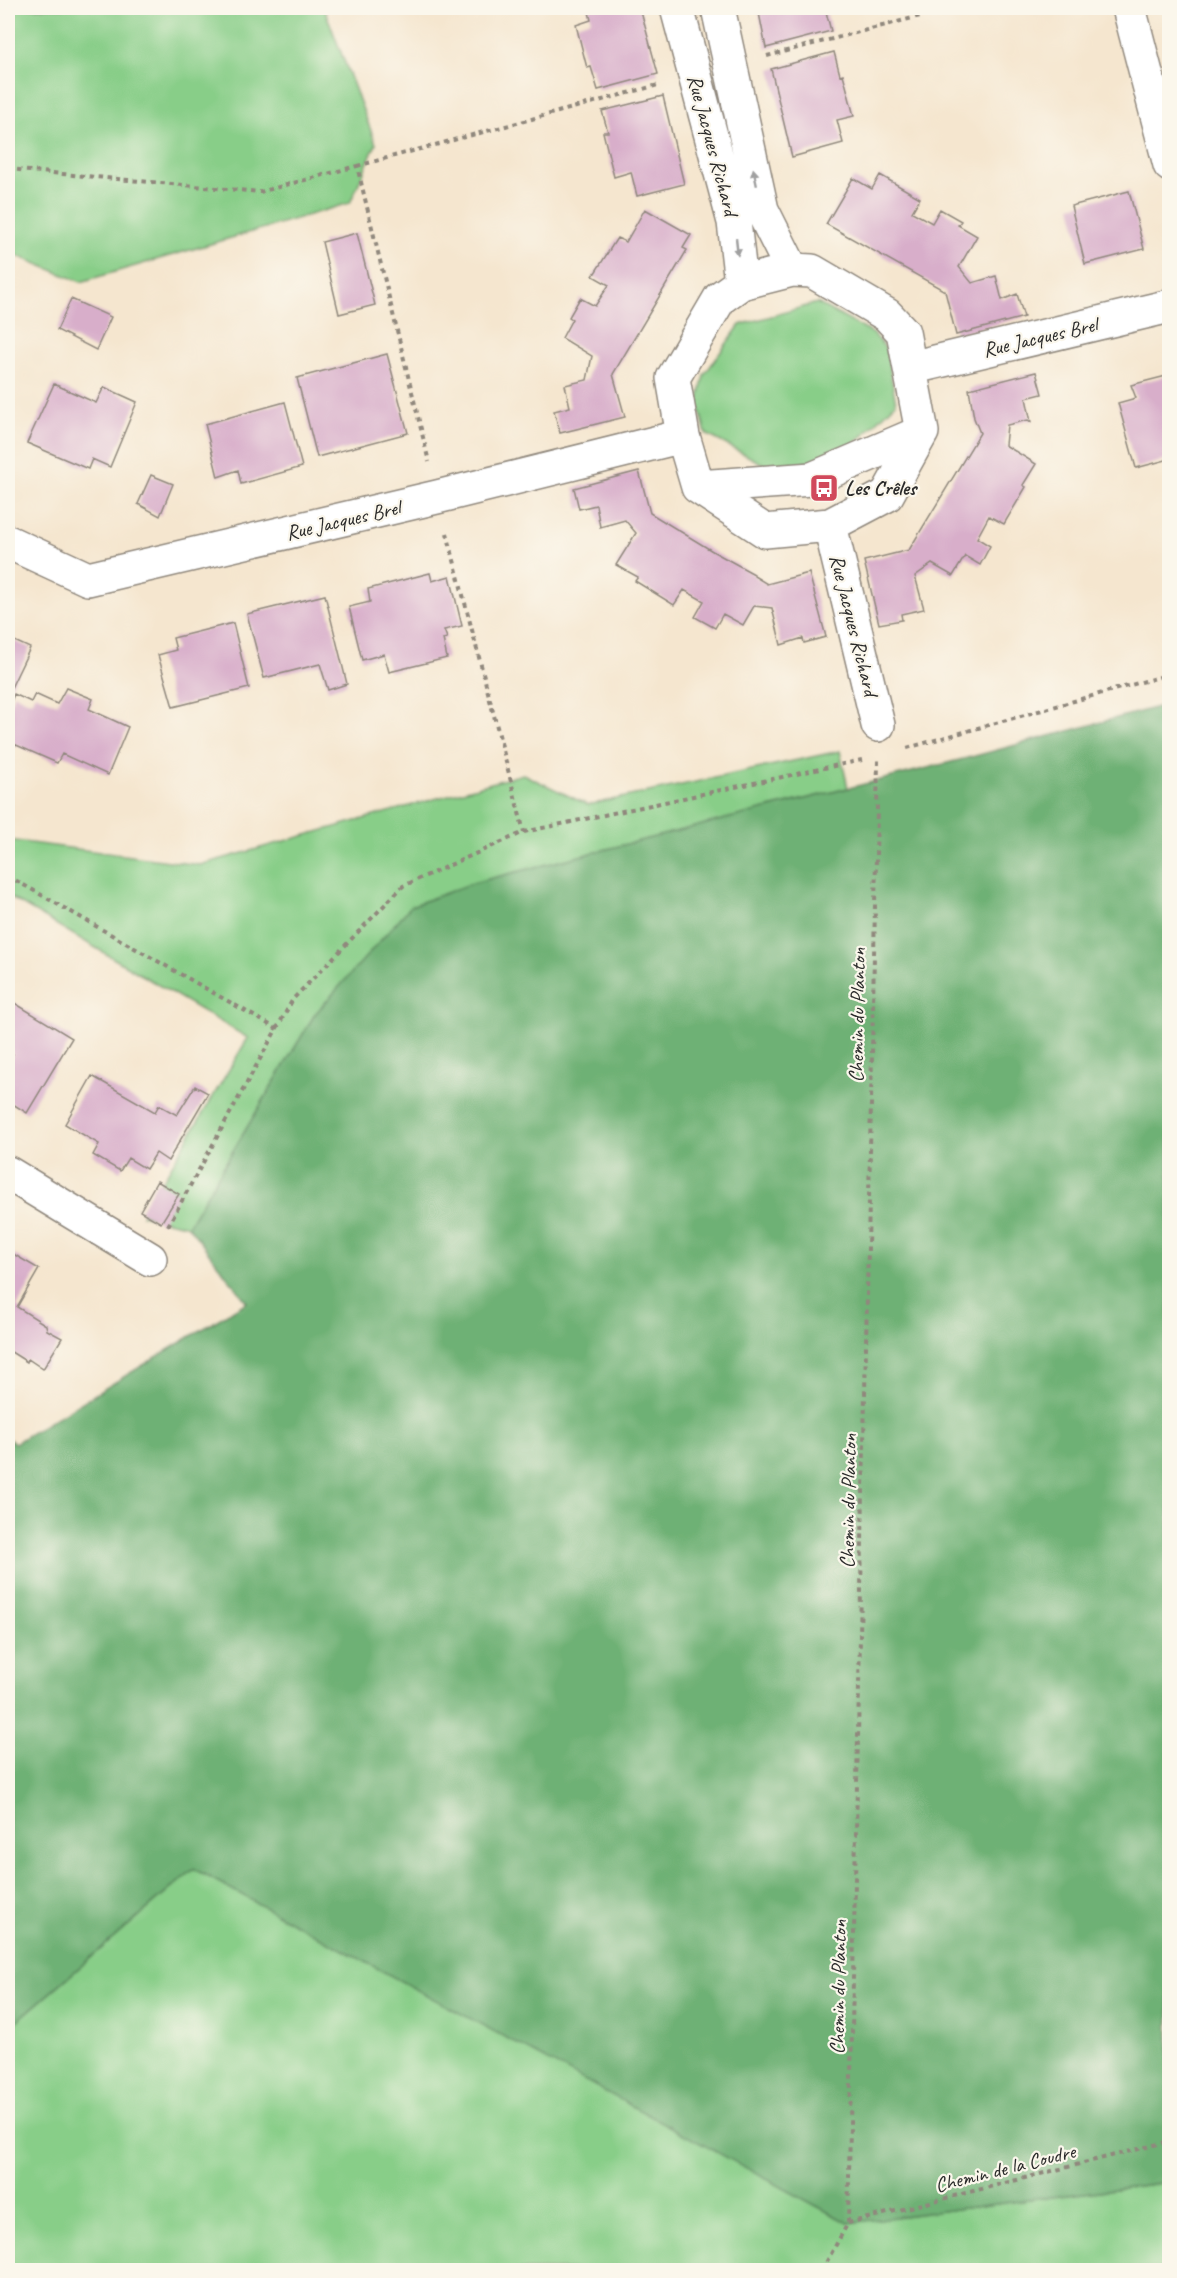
<svg xmlns="http://www.w3.org/2000/svg" width="1177" height="2278" font-family="Caveat,sans-serif">
	<style>
		.green { fill: #88ce88; stroke: #5a7c5a; stroke-width: 1.5 }
		.forest { fill: #6eb174; stroke: #4c6e50; stroke-width: 1.5 }
		.building { fill: #d8aeca }
		.lines { fill: none; stroke-linecap: round; stroke-linejoin: round }
		.minor-casing { stroke: #90887d; stroke-width: 36 }
		.path { stroke: #90887d; stroke-width: 4; stroke-dasharray: 4.5 4.5; stroke-linecap: butt }
		.minor { stroke: #fff; stroke-width: 33 }
		.oneway { fill: #a0a0a0 }
		.labels { text-anchor: middle; stroke-width: 4.5; stroke-linejoin: round; paint-order: stroke }
		.street-label { font-size: 21px; fill: #2b2b2b; stroke: #fbf7ec }
		.poi-label { font-size: 21px; font-weight: bold; fill: #2b2b2b; stroke: #fbf7ec; text-anchor: start }
	</style>
	<rect width="100%" height="100%" fill="#fbf7ec"/>
	<filter id="ink" filterUnits="userSpaceOnUse"><feTurbulence type="fractalNoise" baseFrequency=".0167" numOctaves="2"/><feDisplacementMap in="SourceGraphic" scale="12" xChannelSelector="R" yChannelSelector="G"/><feConvolveMatrix kernelMatrix="1 2 1 2 8 2 1 2 1" color-interpolation-filters="sRGB"/></filter>
	<filter id="wash" filterUnits="userSpaceOnUse"><feTurbulence type="fractalNoise" baseFrequency=".008" numOctaves="4" result="noise"/><feDisplacementMap in="SourceGraphic" scale="24" xChannelSelector="R" yChannelSelector="G"/><feGaussianBlur stdDeviation="1.35" result="paint"/><feColorMatrix in="noise" values="0 0 0 0 0 0 0 0 0 0 0 0 0 0 0 0 0 1.4 0 .05"/><feComposite in="paint" operator="in"/></filter>
	<g filter="url(#wash)">
		<rect width="100%" height="100%" fill="#f5e6cf"/>
		<path class="green" d="M8,8H324L376,144L350,203L81,282L8,252Z
			M817,303L874,334L886,349L896,403L845,453L776,471L706,434L698,403L704,375L740,325Z
			M840,751L848,788L473,883L315,1014L188,1226L142,1215L248,1038L8,896V840L200,865L523,774L588,805Z
			M194,1869L848,2223L1169,2182V2270H8V2026L10,2027Z"/>
		<path class="forest" d="M1169,704V2182L848,2223L194,1869L10,2027L8,2026V1439L15,1443L247,1302L188,1226L315,1014L411,906L473,883L971,757Z"/>
		<g id="blocks">
			<path class="building" d="M588,8H640L658,74L598,90L591,67L587,68L576,25L591,20Z
				M758,8H825L831,31L766,48Z
				M834,52L840,75L843,74L854,116L837,120L843,143L792,157L771,69Z
				M663,96L684,184L637,196L631,172L614,177L603,132H608L602,111Z
				M880,175L920,198L912,212L932,223L940,209L961,221L958,225L977,236L959,267L972,283L996,276L1002,300L1017,294L1024,317L956,335L945,291L826,224L853,178L872,189Z
				M1129,191L1144,249L1085,264L1071,206Z
				M645,209L691,235L683,248L687,250L613,374L625,417L560,433L554,411L570,407L565,385L587,380L592,356L562,338L572,319L569,317L580,298L595,306L609,285L593,276L617,238L626,242Z
				M357,233L375,305L339,314L322,242Z
				M71,299L111,317L96,350L57,330Z
				M387,354L408,433L317,457L297,378Z
				M1036,372L1042,394L1026,398L1031,422L1028,420L1007,425L1005,445L1036,464L1023,485L1026,487L1004,524L989,516L977,538L990,546L980,565L965,556L953,576L932,564L915,576L924,609L901,614L902,620L879,624L864,561L909,550L980,433L974,418L969,389Z
				M1170,375V459L1136,468L1118,403L1136,398L1131,385Z
				M54,384L96,403L104,387L137,402L110,467L92,459L88,469L27,443Z
				M285,402L302,467L241,484L238,470L218,477L205,424Z
				M639,471L650,513L714,552L754,574V576L767,584L809,573L826,637L804,643L803,638L781,645L772,608L754,606L743,625L723,614L715,628L695,617L704,601L684,590L674,605L635,581L638,577L616,565L636,533L625,520L600,527L596,505L579,509L574,488Z
				M151,475L173,484L160,516L138,504Z
				M430,573L432,581L450,576L462,626L444,630L447,638L443,639L447,658L389,672L384,654L362,660L349,607L370,602L368,589Z
				M325,595L347,684L328,690L320,664L264,678L247,614Z
				M233,623L249,688L173,707L158,655L176,650L173,638Z
				M8,638L30,648L8,694Z
				M66,688L93,699L89,709L128,727L108,775L62,754L57,763L14,744L8,760V709L14,694L31,702L35,694L57,704Z
				M8,999L72,1038L27,1113L8,1101V1063L13,1054L8,1051Z
				M92,1076L155,1112L159,1105L177,1115L195,1086L208,1093L168,1161L156,1153L146,1169L128,1158L120,1171L93,1155L99,1144L65,1124Z
				M157,1181L179,1194L161,1223L140,1211Z
				M8,1251L39,1269L17,1307L46,1325L47,1330L62,1338L43,1369L28,1359L27,1362L8,1350Z"/>
		</g>
	</g>
	<g filter="url(#ink)">
		<use href="#blocks" fill-opacity="0" stroke="#90887d" stroke-width="1.5"/>
		<g class="lines">
			<g class="minor-casing">
				<path id="minor" d="M677,8L734,222L741,283
					M718,8L762,210L792,270
					M1129,8L1170,165
					M792,270L812,271L887,315L903,332L922,432L887,495L830,525L765,531L698,487L683,436L673,378L720,298L741,283Z
					M910,368L1170,306
					M698,487L812,479L922,432
					M830,525L878,725
					M8,542L88,579L437,497L683,436
					M8,1173L150,1259"/>
			</g>
			<path class="path" d="M767,56L951,8
				M357,166L658,85
				M8,169L260,192L357,166L429,462
				M447,533L524,832
				M907,748L1170,674
				M8,876L277,1029
				M168,1226L293,999L403,886L524,832L862,760
				M848,2223L1170,2141
				M822,2270L848,2223L878,760"/>
			<use href="#minor" class="minor"/>
		</g>
		<defs><path id="oneway-solid" d="M-6-.8H1V-3.2L6.5 0L1 3.2V.8H-6Z" transform="scale(1.5)"/></defs>
		<g class="oneway">
			<use href="#oneway-solid" transform="translate(755 177) rotate(-102)"/>
			<use href="#oneway-solid" transform="translate(737 247) rotate(84)"/>
		</g>
	</g>
	<defs>
		<g id="bus-square" transform="scale(1.5)"><rect x="-9" y="-9" width="18" height="18" rx="4" fill="#d1495b" stroke="#fbf7ec"/><path d="M-5-6H5V4H4V6H2V4H-2V6H-4V4H-5ZM-3.5-4V0h7V-4ZM-3.5 1.2v1.5H-2V1.2ZM2 1.2v1.5H3.5V1.2Z" fill="#fff"/></g>
	</defs>
	<g fill-rule="evenodd">
		<use href="#bus-square" x="824" y="488"/>
	</g>
	<g class="labels">
		<g class="street-label">
			<text transform="translate(713 145) rotate(75)" y="7">Rue Jacques Richard</text>
			<text transform="translate(1040 337) rotate(-13)" y="7">Rue Jacques Brel</text>
			<text transform="translate(343 520) rotate(-13)" y="7">Rue Jacques Brel</text>
			<text transform="translate(854 625) rotate(76)" y="7">Rue Jacques Richard</text>
			<text transform="translate(857 1015) rotate(-89)" y="7">Chemin du Planton</text>
			<text transform="translate(848 1501) rotate(-89)" y="7">Chemin du Planton</text>
			<text transform="translate(838 1987) rotate(-89)" y="7">Chemin du Planton</text>
			<text transform="translate(1005 2168) rotate(-14)" y="7">Chemin de la Coudre</text>
		</g>
		<g class="poi-label">
			<text x="845" y="495">Les Crêles</text>
		</g>
	</g>
	<rect width="1177" height="2278" fill="none" stroke="#fbf7ec" stroke-width="30"/>
</svg>
